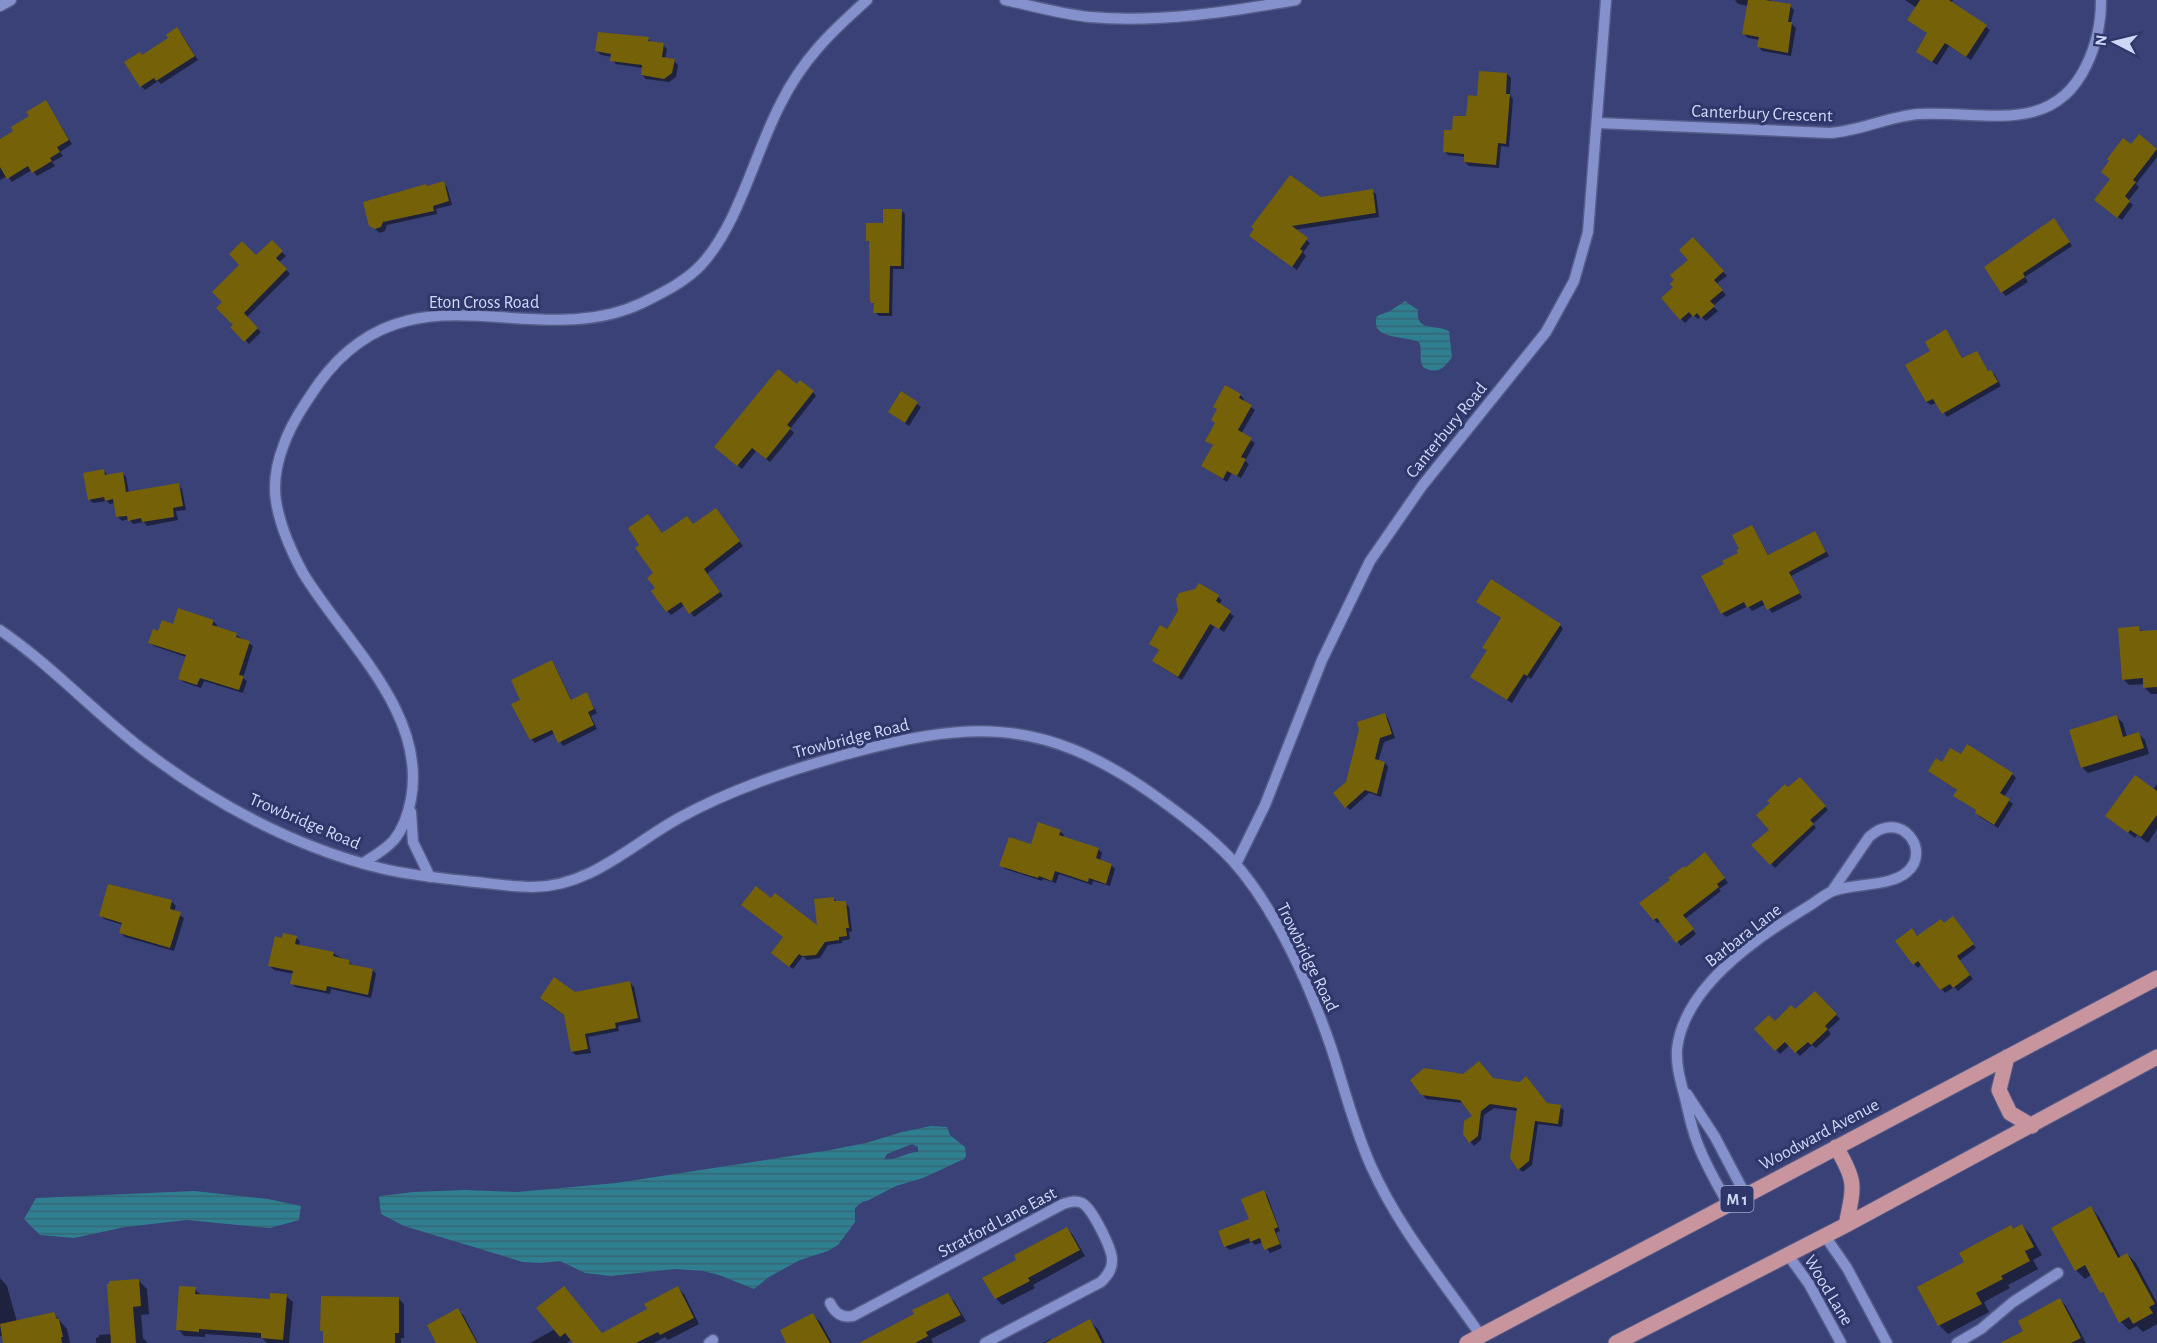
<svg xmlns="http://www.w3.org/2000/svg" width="2157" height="1343" font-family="'Alegreya Sans',sans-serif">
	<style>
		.water { fill: url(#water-rules); fill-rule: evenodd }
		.shadow { fill: #0007 }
		.building { fill: #756108 }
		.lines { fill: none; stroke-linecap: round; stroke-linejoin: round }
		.minor-casing { stroke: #555c88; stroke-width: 13 }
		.major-casing { stroke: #555c88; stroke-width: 17 }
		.minor { stroke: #8491cc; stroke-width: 10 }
		.major { stroke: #c8949d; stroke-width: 15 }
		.labels { text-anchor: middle; stroke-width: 6; stroke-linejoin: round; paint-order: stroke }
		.shield { fill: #2f376a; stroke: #9fa7cd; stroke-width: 1.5 }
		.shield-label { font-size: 16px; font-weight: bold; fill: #cfd7f7 }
		.street-label { font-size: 18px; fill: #cfd7f7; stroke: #2f376a }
	</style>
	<defs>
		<pattern id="water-rules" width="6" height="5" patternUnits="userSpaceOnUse" patternTransform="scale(1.5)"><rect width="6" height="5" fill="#307f90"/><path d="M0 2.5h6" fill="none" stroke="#366674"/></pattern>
	</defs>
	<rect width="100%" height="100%" fill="#394176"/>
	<path class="water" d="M1405,301L1418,310C1415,332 1436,324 1449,331L1452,357C1444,369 1436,375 1423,367C1418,355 1423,352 1419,342C1404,335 1369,340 1377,316L1390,311Z
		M931,1126L947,1127L950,1135L965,1147L966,1156L964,1159L923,1178L896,1186L869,1200L862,1202L855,1208V1222L838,1245L828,1251L800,1260L769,1277L754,1289L719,1275L703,1271L675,1269L611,1276L585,1273L560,1261L540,1263L523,1262L404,1226L381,1214L379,1197L381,1196L413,1192L465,1190L517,1192L616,1183L830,1150L866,1143L902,1132ZM912,1144L918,1147V1152C906,1152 896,1161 884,1159L887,1154Z
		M194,1191L268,1199L301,1206L299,1220L270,1228L187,1220L125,1227L74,1238L40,1235L24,1219L36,1198Z"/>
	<path class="shadow" d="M1735,0H1771V3L1790,6L1794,10L1791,23L1796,28L1791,56L1762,51L1759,47L1760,40L1748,38L1744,34L1748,6L1738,4Z
		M1905,0H1953L1951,3L1990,30L1971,60L1949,46L1937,65L1921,55L1929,34L1917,8Z
		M181,33L198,60L161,84L158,81L145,90L141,86L142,56Z
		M648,39L652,43L663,45L667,49L665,59L674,61L678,65L676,77L669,82L646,79L642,75L643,68L616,64L612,60V57L601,55L597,51Z
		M1507,74L1511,78L1510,95L1513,99L1509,147L1501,146L1499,168L1469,166L1465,162L1466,157L1448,155L1444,151L1453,132L1468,118L1478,97Z
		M49,106L72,144L60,152L63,156L52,162L55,166L37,176L32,170L12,182L7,176L0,180V141Z
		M2139,136L2157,150V157L2136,184L2139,187L2128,201L2133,205L2122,220L2100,204L2112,179Z
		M443,183L447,187L452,205L436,209L437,214L387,225L385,231L380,233L370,225L428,187Z
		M1372,191L1376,194L1379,217L1294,230L1310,243L1303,253L1306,256L1297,270L1255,239L1320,199Z
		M901,210L905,214L904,269H893L892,316H879L875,312V305L873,303L871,244L868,241Z
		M2058,224L2072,246L2025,277L2028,282L2006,296L2002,292Z
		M1693,239L1727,276L1716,284L1726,295L1713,306L1718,311L1706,321L1701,316L1698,319L1693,315L1685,323L1681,319L1675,287L1690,260Z
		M272,242L286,256L279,262L290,274L246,318L261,332L249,344L233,327L256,257Z
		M1946,331L1963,359L1977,353L1989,373L1991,372L1995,375L2001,386L1947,417L1937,402L1931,405L1927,402L1907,365L1932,352Z
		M797,386L813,392L816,396L790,429L794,433L770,462L756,451L742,469L720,451Z
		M902,393L921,407L909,426L890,412Z
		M1240,395L1244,399L1243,401L1255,410L1241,434L1255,443L1245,461L1249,464L1241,478L1232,473L1227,482L1202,466L1214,446L1207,441Z
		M104,471L108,476L122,473L126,477L129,493L178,485L182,489L186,510L176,511L178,520L147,526L144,522L133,524L129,519L122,521L118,517L115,503L110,504L107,501L93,503L89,499Z
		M720,514L743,546L707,574L723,596L694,617L685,605L671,615L667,611L657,588L655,574L662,535L694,526Z
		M1752,526L1769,556L1815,533L1829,556L1791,576L1802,598L1772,613L1766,604L1752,611L1748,606L1726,617L1722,613L1726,565L1740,554Z
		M1199,585L1218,597L1222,600L1219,605L1234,616L1224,632L1215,626L1182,680L1157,664L1160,651L1154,647Z
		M1478,602L1560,625L1563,629L1531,679L1528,677L1512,703L1476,680L1488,651L1484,647L1502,619Z
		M213,621L217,625L216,628L236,635L253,646L243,678L247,681L243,693L204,681L201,688L183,682L180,678L186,657L154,646L150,643L159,633L174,626Z
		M2138,628L2143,632L2157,631V694H2151L2145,688V684L2129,685L2123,679Z
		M552,662L555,666L572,701L586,694L597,713L591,716L597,729L563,746L555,733L535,743L531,739L522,700Z
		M1385,715L1388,718L1395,738L1384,742L1378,762L1385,763L1388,767L1381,797L1369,793L1350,810L1346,806L1347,783Z
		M2116,716L2123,723L2127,737L2139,734L2145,740L2149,754L2088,773L2082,767Z
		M1942,764L2012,774L2016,778L2004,797L2013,804L1998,828L1980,817L1976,813L1978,811L1959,799L1958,791L1929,771Z
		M1800,779L1828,810L1813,824L1816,828L1775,868L1753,845L1771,830Z
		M2157,784V829L2148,843L2137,835L2135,838L2107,816L2153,790Z
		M1060,831L1064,835L1063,837L1098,849L1102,853L1100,861L1111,865L1115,869L1110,886L1093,881L1092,885L1059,874L1056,883L1043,879L1042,881L1005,869L1001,865Z
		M1709,858L1728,883L1719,889L1721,891L1685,919L1696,934L1681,946L1661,921L1658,923L1654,920L1686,869Z
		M147,895L172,902L176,906L174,912L184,918L174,951L125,937L121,933L123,925L104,919L100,915Z
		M833,898L838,903H845L849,907L852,931L849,932L850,939L842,941V943L828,945L820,958L807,960L803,956L793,969L777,957L785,938L772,900L819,929Z
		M1957,922L1976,948L1959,961L1973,979L1958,991L1954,987L1945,993L1922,964L1918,968L1914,964L1918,937Z
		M296,938L300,941L299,946L333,953L353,965L373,970L376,974L371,998L331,989L330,994L295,987L292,983L294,974L274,970L270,966L283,939Z
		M630,983L634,987L641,1022L618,1026L619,1031L588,1037L591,1053L576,1055L572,1052L565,1016L545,1002L574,994Z
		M1815,993L1840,1019L1828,1030L1831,1034L1816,1048L1812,1045L1800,1056L1790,1045L1780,1054L1757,1029L1775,1023L1795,1011Z
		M1493,1079L1547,1105L1560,1107L1564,1110L1562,1127L1538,1124L1532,1165L1523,1172L1519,1169L1518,1111L1494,1108L1484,1115L1481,1140L1474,1146L1464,1134L1474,1116L1464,1103L1426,1099L1422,1094Z
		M1263,1192L1267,1195L1280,1231L1276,1233L1282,1248L1270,1253L1263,1242L1255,1245L1252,1242L1230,1250L1226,1247L1220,1232L1251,1220Z
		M2091,1208L2099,1217L2121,1258L2127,1254L2136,1263L2157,1303V1324L2143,1332L2137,1326L2129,1330L2121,1322L2092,1274L2085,1279L2076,1270Z
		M2022,1226L2030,1234L2042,1255L2033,1260L2038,1269L2008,1285L2010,1288L1984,1302L1989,1312L1948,1334L1939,1325L1966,1263Z
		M1067,1229L1073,1235L1085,1256L1033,1285L1035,1288L1002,1305L996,1298L1018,1261Z
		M0,1278L7,1286L17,1322L55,1315L67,1329L70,1343H5L3,1336H0Z
		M139,1281L147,1289L149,1314L141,1315L143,1338L148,1343H96V1338L99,1337V1335L112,1334Z
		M678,1288L684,1294L699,1324L668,1340L665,1337L654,1343H575L572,1339L567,1343H530L555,1329L602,1334L649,1310Z
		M195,1289L202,1296L271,1301L286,1296L293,1302L289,1343H267L262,1338L205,1334V1337L184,1336L178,1329Z
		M948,1295L954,1301L966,1321L931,1339L933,1343H866Z
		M398,1298L404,1304V1338H401V1343H323Z
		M2060,1300L2066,1306L2086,1343H2003L2025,1331Z
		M458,1310L464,1316L478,1343H444Z
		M813,1315L821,1323L832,1343H788Z
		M1089,1321L1098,1329L1105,1343H1043L1050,1339L1052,1341Z"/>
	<path class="building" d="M1748,0H1765L1791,4L1788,22H1792L1788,53L1757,47L1759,37L1742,34Z
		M1920,0H1949L1987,25L1966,57L1945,43L1932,62L1916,52L1927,33L1907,20Z
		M177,27L195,56L156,81L154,78L140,87L124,62L140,52L142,55L168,38L166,35Z
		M598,32L649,37L648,41L664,43L662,57L675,59L672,73L664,79L641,75L642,65L610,61L611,54L595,51Z
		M1479,71L1507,73L1506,94H1510L1506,144L1498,143L1496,165L1464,162V154L1443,152L1444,130H1452L1453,116H1466L1468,95L1477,96Z
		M46,100L69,140L57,147L60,152L50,158L52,161L32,173L28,166L7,179L0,167V139L13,131L11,127L29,116L26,112Z
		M2139,134L2157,149L2133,180L2136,182L2125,196L2130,201L2117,218L2094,200L2110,179L2101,172L2109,161L2107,159L2123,138L2131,144Z
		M1290,175L1321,197L1373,189L1376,213L1292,226L1308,238L1300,249L1303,251L1292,267L1249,236L1254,229L1251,227Z
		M444,181L449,201L433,206L434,211L383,222L381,227L375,229L369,226L363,202L426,184L427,186Z
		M883,209H902L901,266H890L889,313H873L874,303H871L870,300L869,241H866V223H883Z
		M2054,218L2070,242L2023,273L2025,277L2001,293L1984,267Z
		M1693,237L1724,271L1714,280L1723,290L1710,301L1715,306L1701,318L1697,313L1693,317L1689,312L1680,320L1661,298L1673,287L1670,284L1674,280L1670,275L1688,260L1679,250Z
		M272,240L283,251L276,258L287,269L244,313L258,328L244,342L230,327L233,325L216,308L222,302L212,292L239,265L229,254L242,241L256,255Z
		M1946,329L1962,358L1977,351L1988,371L1991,370L1998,382L1942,414L1933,399L1926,402L1905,365L1930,351L1925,342Z
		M778,369L797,384L800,380L814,391L787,425L791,428L766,459L752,448L737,466L714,447Z
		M1225,385L1241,394L1239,398L1252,405L1238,430L1252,438L1241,457L1246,459L1237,476L1227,471L1223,479L1201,466L1213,445L1205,441L1215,423L1211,420L1217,409L1213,407Z
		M901,391L918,402L905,423L888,412Z
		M104,469L105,475L123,472L126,492L179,483L183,506L173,508L174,517L142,522L141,518L128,521L127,516L116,517L113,499L105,501L104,497L88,500L83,473Z
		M716,508L740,541L704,569L720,592L689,614L681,602L666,612L651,591L655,588L647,578L653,573L635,548L639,545L628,528L648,514L662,533L687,516L693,524Z
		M1752,525L1768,555L1815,531L1826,552L1789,572L1800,593L1767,610L1762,600L1747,608L1744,602L1721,614L1701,576L1724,564L1722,561L1738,553L1736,550L1739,549L1732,535Z
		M1491,579L1561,624L1527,676L1524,674L1507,700L1470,677L1487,650L1482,648L1501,618L1476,602Z
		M1199,583L1219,595L1216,601L1231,611L1219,629L1210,624L1178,677L1152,661L1159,650L1149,644L1160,625L1167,629L1178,611L1176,599L1179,593L1195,589Z
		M178,608L214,620L212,625L237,633L236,637L250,641L239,675L244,676L239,690L200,678L197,685L178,679L186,655L148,643L153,629L158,631L162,620L173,624Z
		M2139,626L2140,631L2157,630V687L2143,688V678L2122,680L2118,628Z
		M552,660L571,700L587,692L594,709L588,712L594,725L558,743L552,730L530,740L511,704L520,700L511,680Z
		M1385,713L1392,734L1380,738L1375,759L1385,762L1377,794L1365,790L1345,808L1333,793L1346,782L1359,730L1357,722Z
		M2117,715L2123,737L2139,732L2144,748L2081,768L2069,730Z
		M1967,744L2013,773L2000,793L2010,799L1994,825L1975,813L1976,810L1953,796L1957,790L1928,771L1936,758L1942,762L1950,748L1961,754Z
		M2135,775L2157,791V815L2141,837L2130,830L2128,833L2105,816Z
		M1800,777L1826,806L1810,820L1814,824L1770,865L1751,845L1769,830L1756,815L1770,803L1767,801L1785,784L1788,787Z
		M1038,822L1061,830L1059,835L1099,848L1096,858L1112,864L1106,884L1089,878L1088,882L1055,871L1052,881L1039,876L1038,878L999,866L1009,837L1031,844Z
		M1705,852L1725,878L1717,884L1719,887L1683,915L1694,929L1676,943L1657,918L1653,920L1639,903L1670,880L1668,878L1684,866L1685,868Z
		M108,884L172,900L170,909L181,912L170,948L119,933L122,923L99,916Z
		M756,886L771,898L775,893L817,925L814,899L834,897V901H846L849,928H846L847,936L839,937V940L825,942L816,955L802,956L799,954L789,967L771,953L783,937L741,905Z
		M1953,916L1974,944L1957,956L1970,975L1953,988L1950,984L1940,990L1918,961L1913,965L1895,941L1912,928L1917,936L1941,919L1944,923Z
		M283,933L297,936L295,944L334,952L333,956L349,960V964L373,969L368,995L327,986L326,991L290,984L293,971L268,966L275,936L282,938Z
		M554,977L575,992L630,981L638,1018L615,1023L616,1028L585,1034L588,1049L571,1052L564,1015L540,998Z
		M1815,991L1837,1014L1825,1026L1828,1029L1811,1045L1808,1042L1795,1053L1785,1042L1775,1051L1754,1029L1769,1015L1775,1021L1791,1005L1795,1009Z
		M1479,1061L1493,1078L1520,1082L1526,1076L1547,1103L1561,1105L1558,1124L1535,1121L1529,1161L1518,1170L1510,1158L1517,1108L1490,1104L1481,1111L1478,1136L1469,1143L1463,1134L1464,1121L1472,1116L1460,1100L1421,1095L1410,1080L1424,1068L1463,1074Z
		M1264,1190L1278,1227L1274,1229L1280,1244L1264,1250L1260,1238L1250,1242L1249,1238L1224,1247L1218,1231L1249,1219L1241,1199Z
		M2091,1206L2118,1258L2127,1253L2155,1304L2149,1307L2153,1313L2133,1324L2129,1317L2119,1323L2103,1292L2100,1293L2085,1265L2075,1271L2051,1228Z
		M2022,1224L2034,1247L2025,1251L2030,1261L2001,1276L2003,1279L1976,1293L1982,1304L1938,1326L1917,1287L1964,1262L1959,1253L2011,1225L2013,1229Z
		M1067,1227L1080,1250L1028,1278L1030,1281L995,1299L982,1278L1016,1260L1014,1255Z
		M139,1279L141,1306L133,1307L136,1343H111L107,1284H109V1281Z
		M179,1286L196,1287L195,1294L270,1299V1293L287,1294L283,1340L261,1338V1333L199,1329V1332L176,1330Z
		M564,1286L602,1333L647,1309L644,1304L678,1286L694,1318L660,1335L658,1332L636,1343H573L565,1333L560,1337L536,1308Z
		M948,1293L961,1315L926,1332L928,1336L915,1343H859L914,1314L912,1310Z
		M321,1296L399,1297V1333H395V1343H323V1331H320Z
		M2060,1298L2081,1338L2071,1343H2000L2023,1331L2018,1321Z
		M458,1308L477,1343H436L427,1325Z
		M54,1312L57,1319H59L63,1337H61L62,1343H3L0,1324Z
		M813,1313L830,1343H786L780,1330Z
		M1090,1319L1102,1343H1045Z"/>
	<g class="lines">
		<g class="minor-casing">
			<path id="minor" d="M1005,0C1033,6 1061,14 1090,17C1158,23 1229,12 1296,0
				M0,6L11,0
				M1598,123L1830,133C1861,131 1889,116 1919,114C1982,110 2052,137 2086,66C2096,46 2101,23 2101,0
				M0,630C51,665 92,710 141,748C211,802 294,847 380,868C408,875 437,878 466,881C488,883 511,887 533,887C590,887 632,844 679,818C730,790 784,772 840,756C967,721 1039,715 1151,793C1179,813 1209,835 1233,861C1276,909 1310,986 1331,1047C1344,1087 1354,1128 1371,1166C1398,1227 1443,1281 1481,1336
				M411,812L413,842L430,877
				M363,863C374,856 385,850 394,840C403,829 408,814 411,799C427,712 344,641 303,573C291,551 280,526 276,501C273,481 277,462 284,444C292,422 306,402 319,383C410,258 532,355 642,303C662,293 685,282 701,265C739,224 755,152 781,103C803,59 830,33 867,0
				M1236,864L1265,805L1322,660L1370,561L1422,486L1546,332L1574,281L1588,232L1606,0
				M1687,1094L1715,1137L1745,1194
				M1728,1204C1717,1184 1705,1164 1697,1142C1691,1127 1688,1110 1684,1094C1680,1079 1676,1065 1677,1049C1682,1004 1721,967 1756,941C1773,928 1791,917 1809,906C1817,901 1825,894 1833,891C1854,883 1890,887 1907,872C1932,851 1901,808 1869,837L1832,891
				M1825,1236L1847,1268L1887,1343
				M1788,1255L1809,1284L1841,1343
				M830,1303C835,1313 841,1318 853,1316L1063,1204C1070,1202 1075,1200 1082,1203C1092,1208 1113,1250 1112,1261C1112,1270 1107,1276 1101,1282L985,1343
				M709,1343L713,1340
				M1957,1343L1981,1329L2013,1302L2058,1273"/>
		</g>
		<g class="major-casing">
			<path id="major" d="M2007,1057L1999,1090L2010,1113L2032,1126
				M1836,1147C1857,1182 1854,1186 1846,1225
				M1467,1343L2157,978
				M1616,1343L1846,1225L2157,1057"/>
		</g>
		<use href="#minor" class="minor"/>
		<use href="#major" class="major"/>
	</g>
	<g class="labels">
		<rect class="shield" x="1720.5" y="1186" width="33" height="26" rx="4.5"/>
		<g class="shield-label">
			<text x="1737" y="1205">M 1</text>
		</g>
		<g class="street-label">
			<text transform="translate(1762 113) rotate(2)" y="6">Canterbury Crescent</text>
			<text x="484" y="308">Eton Cross Road</text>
			<text transform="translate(1446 430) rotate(-51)" y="6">Canterbury Road</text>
			<text transform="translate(851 738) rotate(-14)" y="6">Trowbridge Road</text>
			<text transform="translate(305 821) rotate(23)" y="6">Trowbridge Road</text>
			<text transform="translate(1743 935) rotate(-38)" y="6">Barbara Lane</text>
			<text transform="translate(1308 957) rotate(64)" y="6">Trowbridge Road</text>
			<text transform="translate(1819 1134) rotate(-28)" y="6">Woodward Avenue</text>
			<text transform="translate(997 1222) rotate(-28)" y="6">Stratford Lane East</text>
			<text transform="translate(1829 1290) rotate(59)" y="6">Wood Lane</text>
		</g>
	</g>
	<g transform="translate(2115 42) rotate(277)" stroke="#2f376a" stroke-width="4.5" paint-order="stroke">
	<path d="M0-4.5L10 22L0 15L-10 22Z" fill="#cfd7f7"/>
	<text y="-9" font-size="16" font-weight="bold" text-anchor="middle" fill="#cfd7f7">N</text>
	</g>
</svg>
